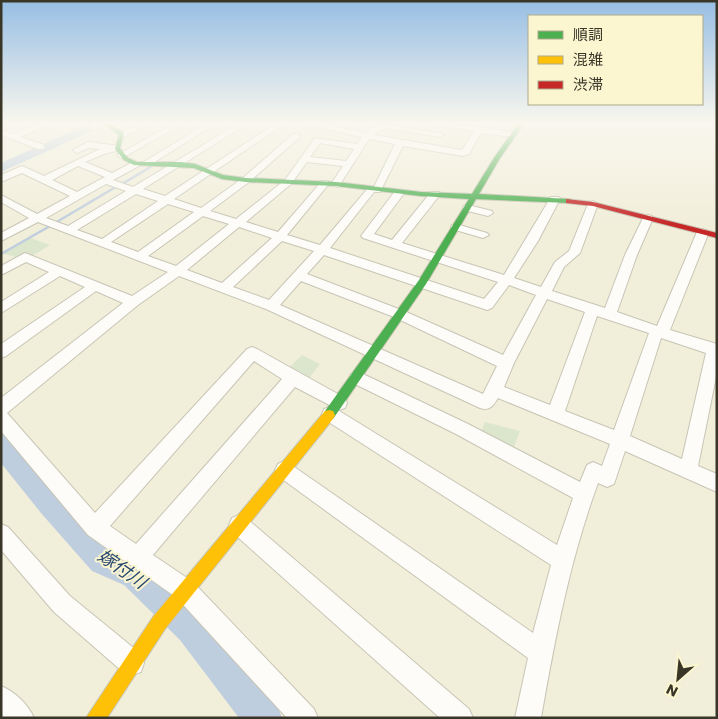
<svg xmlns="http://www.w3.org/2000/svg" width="718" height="719" font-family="Poppins,'Noto Sans JP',sans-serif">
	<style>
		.green { fill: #dce6cc }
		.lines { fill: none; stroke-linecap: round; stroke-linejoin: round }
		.stream { stroke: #bfcede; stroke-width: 2.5 }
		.river { fill: #bfcede; fill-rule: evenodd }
		.street-casing { stroke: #c8c5b5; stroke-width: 2 }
		.fast-casing { stroke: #c8c5b5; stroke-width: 2 }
		.slow-casing { stroke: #c8c5b5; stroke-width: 2 }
		.jam-casing { stroke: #c8c5b5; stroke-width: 2 }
		.street { fill: #fdfcf9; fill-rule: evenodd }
		.fast { fill: #4caf50; fill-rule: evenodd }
		.slow { fill: #ffc107; fill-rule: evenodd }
		.jam { fill: #c62828; fill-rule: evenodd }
		.labels { text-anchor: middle; stroke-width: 4; stroke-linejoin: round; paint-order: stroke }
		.near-water-label { font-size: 18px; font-style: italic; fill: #284871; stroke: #fbf5d0 }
	</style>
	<rect width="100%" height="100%" fill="#f1eeda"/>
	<path class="green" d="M30,238L50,245C31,257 25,262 3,253Z
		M302,355L320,364L306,382L286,371Z
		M485,422L520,431L514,447L481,432Z"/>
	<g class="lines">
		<path class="stream" d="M122,184L154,165
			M55,223L114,188
			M1,254L50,226"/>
		<path class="river" d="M88,124H103L101,127L1,172V163Z
			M1,430L10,434L61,493L114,549L146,563L204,616L277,704L282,718H239L180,640L124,585L92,571L41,513L1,463Z"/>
		<g class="street-casing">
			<path id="street" d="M37,124H47L21,137L44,145V149H38L1,135V130L13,134Z
				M95,124H106L96,129H90V125Z
				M139,124H149L125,136L118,134Z
				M173,124H182L124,157L121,158L117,155Z
				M206,124H215L150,165L147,166L142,163Z
				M238,124H247L143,189L165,196L275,124H284L174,199L201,208L243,178L293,134H299V138L249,182L210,211L236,219L285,180L315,138L357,144L362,137L312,126L311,124H324L365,133L380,124L440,133L444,135L440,137L385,128L374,135L462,150L474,131L441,126L437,124L479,127L516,133V137H513L481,133L469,154L463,156L403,146L380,192H374L330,248L484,299L498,282L363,238L361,236L396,190H404L405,192L374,234L392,240L431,192H439V196L402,243L504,275L551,197H559L560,199L538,241L514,278L541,287L555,262L569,251L588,204L593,201L598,204L580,253L564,267L552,291L605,308L625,255L643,218L648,215L652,216L653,218L637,255L617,312L657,326L697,232L703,229L709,232L670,330L717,344V372L698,466L717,474V492L625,451L614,484L607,487L598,483C570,559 555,638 541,718H515L528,658L278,476L275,470L278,464L284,461L290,464L533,633L551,565L324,419L322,414L324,409L330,407L336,409L557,545L573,498L456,434L351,382L349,378L351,374L357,372L363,374L468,424L580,482L587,465L593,462L602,466L610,444L498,398C493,406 490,411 480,408L266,309L179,276L138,305L7,413L95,513L247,349L252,347L257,349L345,398L347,403L345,408L339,410L295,387L153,555L193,582L314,709L318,718H287L177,598L88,535L1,431V398L123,303L96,291L6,356L1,358V344L85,287L60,276L1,313V302L49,272L26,262L1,275V266L25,253L132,296L168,272L38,222L1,241V233L29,218L1,202V195L37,214L70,196L22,173L1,182V175L22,166L44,176L100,149L89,148L77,153L73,150L88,142L120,146V150L104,154L85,162L112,173L133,162H139V166L113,180L133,187ZM369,139L395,144L374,187H369L320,245L287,235L328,185V181H322L278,232L246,222L291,184L307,162L343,166L331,184L336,187L339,186ZM320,143L354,149L346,161L310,157ZM78,166L105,177L77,192L52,180ZM106,184L126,191L68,226L46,218ZM136,194L158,201L102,239L77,230ZM168,204L194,212L138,252L111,242ZM203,216L229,224L176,266L148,256ZM239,227L272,238L222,283L187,270ZM282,241L314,251L269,300L233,287ZM324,255L487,310L492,308L509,285L536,295L503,355L404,311L307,274ZM301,281L394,317L497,366L483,394L280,305ZM547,299L585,312L550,405L504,387L514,363ZM597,316L649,333L614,430L565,411ZM661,338L706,353L682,459L630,436ZM254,361L282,379L136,544L110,526Z
				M468,205L492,211L493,213L488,216L464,210L463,208L464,206Z
				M456,224L487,233L489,235L483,238L452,229L451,227L452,225Z
				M239,515L246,518L469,709L473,718H440L232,532L229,525L232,518Z
				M1,524L8,527L70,596L141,654L144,663L141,672L132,675L123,672L54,612L1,550Z
				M1,686C15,692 28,704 34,718H2Z"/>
		</g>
		<g class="fast-casing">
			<path id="fast" d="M103,124H110L124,133L120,148L128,158L137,162H181L195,164L223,175L246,178L336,182L421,192L472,194L494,158L518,124H524L500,158L479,194L569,199L573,201L569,203L476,199L426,284L333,419L329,420L325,419L323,415L325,411L419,280L469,199L421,196L336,186L246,182L222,179L194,168L134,165L124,160L115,149L119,135Z"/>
		</g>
		<g class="slow-casing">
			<path id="slow" d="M329,410L333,411L335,415L333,419L165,629L107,718H86L153,617L325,411Z"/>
		</g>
		<g class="jam-casing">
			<path id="jam" d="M566,199L593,202L717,233V238L593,206L566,203Z"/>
		</g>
		<use href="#street" class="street"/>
		<use href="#fast" class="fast"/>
		<use href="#slow" class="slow"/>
		<use href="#jam" class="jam"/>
	</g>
	<linearGradient id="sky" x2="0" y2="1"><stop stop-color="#97bee4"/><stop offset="0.55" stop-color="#f9f7ee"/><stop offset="1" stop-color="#f9f7ee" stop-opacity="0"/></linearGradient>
	<rect width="718" height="224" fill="url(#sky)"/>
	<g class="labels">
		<g class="near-water-label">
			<text transform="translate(122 569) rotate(35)" y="6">嫁付川</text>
		</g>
	</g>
	<rect width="718" height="719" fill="none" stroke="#393628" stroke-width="5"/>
	<rect x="528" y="15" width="175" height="90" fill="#fbf5d0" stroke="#ada98d"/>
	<rect x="538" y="31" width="25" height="8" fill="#4caf50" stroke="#ada98d"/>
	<text x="573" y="40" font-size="15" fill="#393628">順調</text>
	<rect x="538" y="56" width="25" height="8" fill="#ffc107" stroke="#ada98d"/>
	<text x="573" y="65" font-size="15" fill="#393628">混雑</text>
	<rect x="538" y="81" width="25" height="8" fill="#c62828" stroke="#ada98d"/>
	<text x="573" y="90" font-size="15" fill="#393628">渋滞</text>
	<g transform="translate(678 679) rotate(207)" stroke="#fbf5d0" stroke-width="4" paint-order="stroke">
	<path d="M0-4L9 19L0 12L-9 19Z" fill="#393628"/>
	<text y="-8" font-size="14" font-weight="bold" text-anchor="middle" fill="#393628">N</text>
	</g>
</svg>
